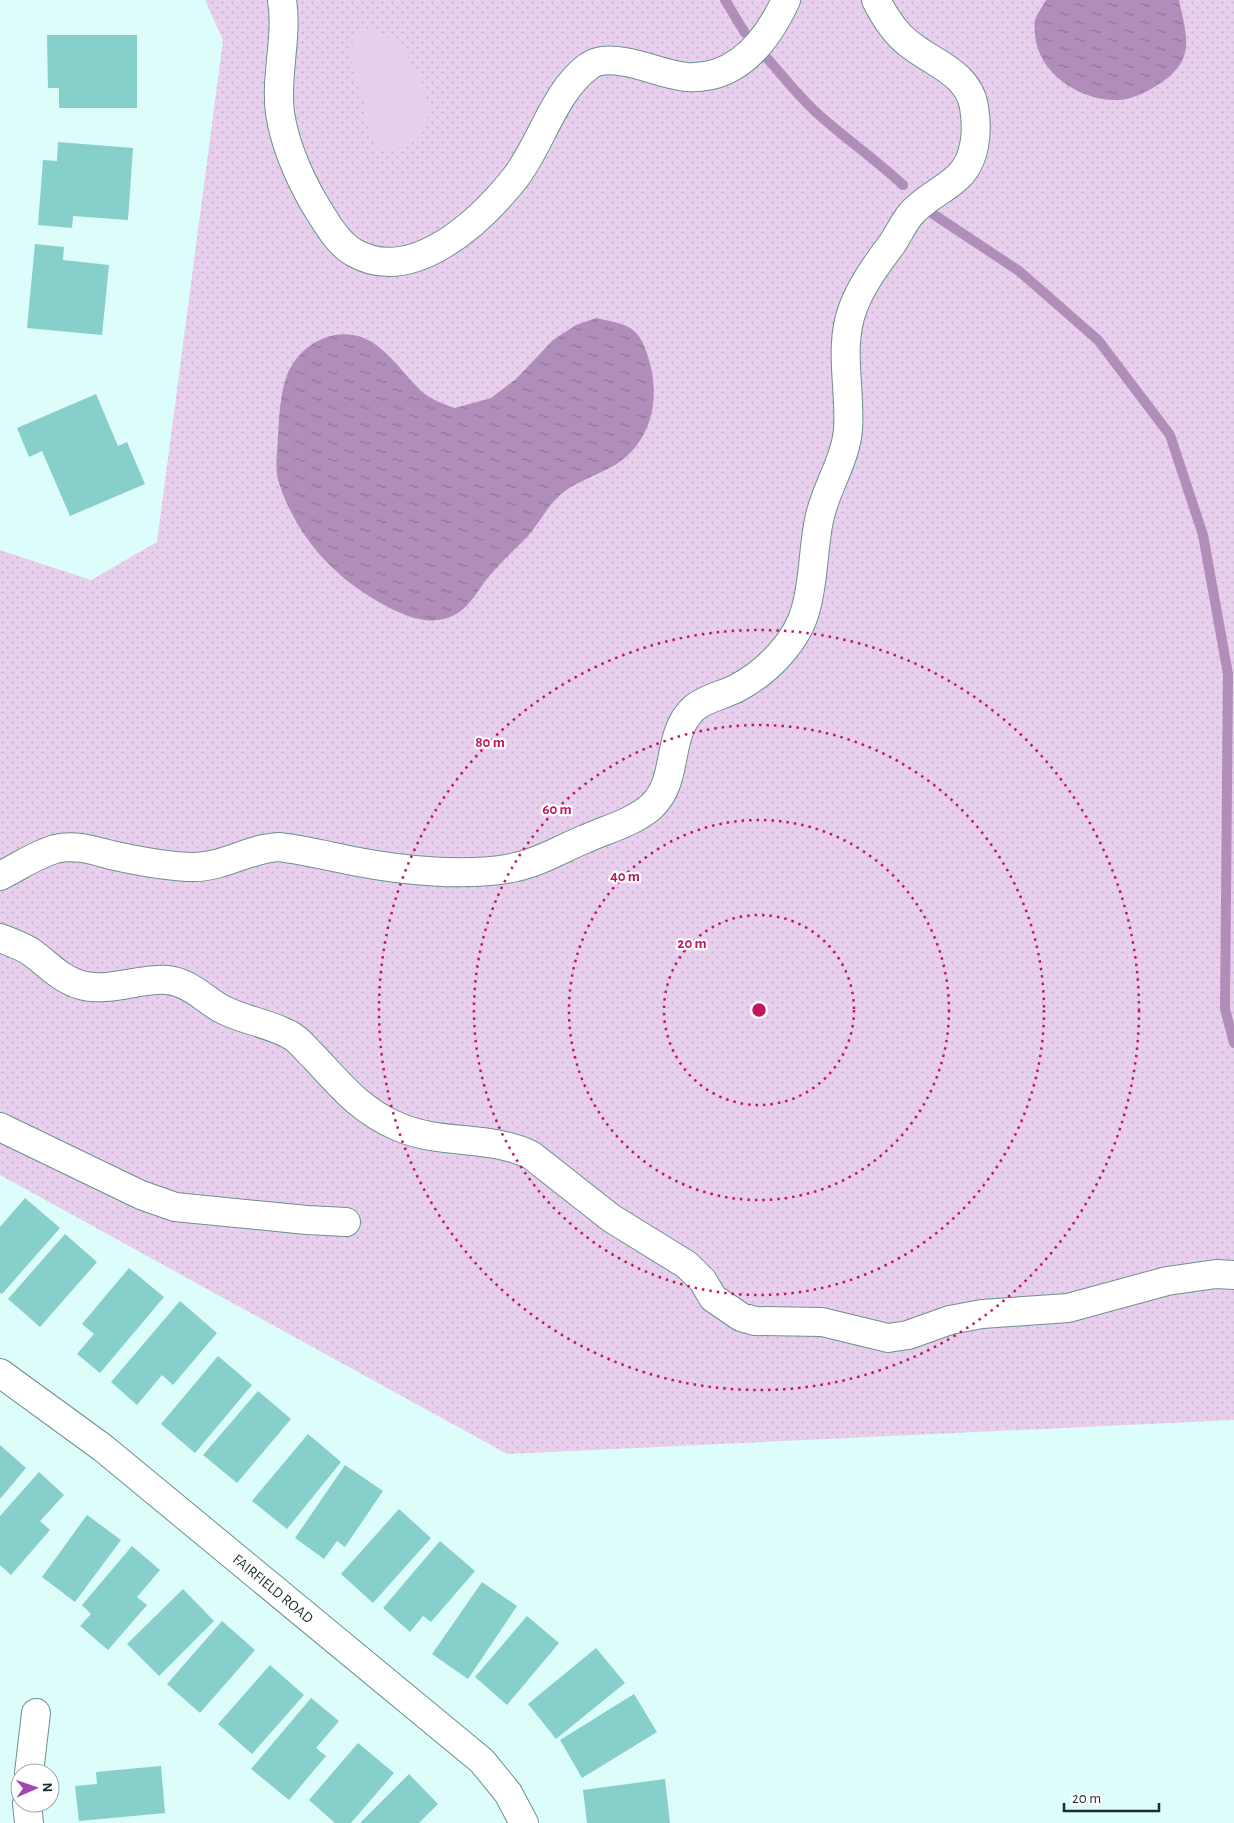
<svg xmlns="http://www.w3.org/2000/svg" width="1234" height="1823" font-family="'Alegreya Sans',sans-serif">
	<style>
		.grass { fill: url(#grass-dots) }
		.green { fill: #e8cfee }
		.water { fill: url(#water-ripples) }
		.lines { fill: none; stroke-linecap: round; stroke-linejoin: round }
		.stream { stroke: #b08eb9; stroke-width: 10 }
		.building { fill: #87cfcb }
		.minor-casing { stroke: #6b918f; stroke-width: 30 }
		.minor { stroke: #fff; stroke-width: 28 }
		.ring { fill: none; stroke: #c2185b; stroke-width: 2.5; stroke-dasharray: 2.5 5 }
		.labels { text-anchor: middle; stroke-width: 4.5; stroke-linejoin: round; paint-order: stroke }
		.street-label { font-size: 15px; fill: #1c2c2b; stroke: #fff }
		.centre { fill: #c2185b; stroke: #fff; stroke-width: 2.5 }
		.ring-label { font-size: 15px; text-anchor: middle; font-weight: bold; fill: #c2185b; stroke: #fff; stroke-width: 4.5; stroke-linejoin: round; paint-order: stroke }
	</style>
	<defs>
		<pattern id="grass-dots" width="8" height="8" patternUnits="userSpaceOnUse" patternTransform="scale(1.25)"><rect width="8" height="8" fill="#e8cfee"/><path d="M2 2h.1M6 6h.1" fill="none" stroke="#c6b2cc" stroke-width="1.8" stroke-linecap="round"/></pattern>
		<pattern id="water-ripples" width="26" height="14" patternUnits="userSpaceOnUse" patternTransform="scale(1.25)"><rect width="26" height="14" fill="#b08eb9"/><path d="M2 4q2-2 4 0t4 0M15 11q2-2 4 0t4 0" fill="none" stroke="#8e7497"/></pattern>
	</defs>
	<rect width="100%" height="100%" fill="#ddfdfb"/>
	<path class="grass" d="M205,0H1234V1420L507,1454L0,1175V550L91,580L157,542L223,40Z"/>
	<path class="green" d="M373,30C408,40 451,113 414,141C403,148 390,151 377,148L369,136L364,102L352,63L351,46L357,33Z"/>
	<path class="water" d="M1046,0H1179C1182,16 1190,40 1184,56C1180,68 1169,78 1159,84C1147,92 1131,100 1117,100C1080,101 1038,73 1035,35C1035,31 1034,24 1035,20C1037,13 1043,6 1046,0Z
		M596,318C608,321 623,322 633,330C642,337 646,350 649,360C659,394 654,430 628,455C607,475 576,478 557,498C545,510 538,525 527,537C513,551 499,564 486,580C477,592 471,604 458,613C434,627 411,619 388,607C338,581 299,541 280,486C274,471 277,454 278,438C279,417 280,395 287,375C297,349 326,330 353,335C381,339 401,371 420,390C430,399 443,404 455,408L491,398L516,379L553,340L576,325Z"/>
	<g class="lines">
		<path class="stream" d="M725,0L745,33
			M766,57C783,76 799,97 818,114C846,139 876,160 903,185
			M933,214L1019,271L1098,340L1170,435L1203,535L1228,674L1225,1009L1234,1043"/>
	</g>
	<path class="building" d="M47,35H137V108H59V88H48Z
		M58,142L133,148L128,220L73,216L72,228L38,225L43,160L57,161Z
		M35,244L64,247L63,260L109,265L102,335L27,328Z
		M96,394L118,446L127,442L145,484L70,516L42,451L29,457L17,428Z
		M25,1198L60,1228L2,1294L0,1293V1227Z
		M65,1234L97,1262L40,1327L8,1299Z
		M129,1268L164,1297L100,1373L77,1354L94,1334L82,1324Z
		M180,1301L217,1333L173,1385L162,1375L137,1405L111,1382Z
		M218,1356L252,1385L195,1453L161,1424Z
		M258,1391L291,1419L237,1483L203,1455Z
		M308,1434L341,1462L287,1529L252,1501Z
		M0,1445L26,1468L0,1499Z
		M345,1465L383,1491L345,1547L337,1541L324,1559L295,1538Z
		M39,1472L64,1495L40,1521L50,1530L11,1575L0,1565V1516Z
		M399,1509L431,1538L373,1603L341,1574Z
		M87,1515L121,1540L75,1602L42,1577Z
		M440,1541L475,1571L431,1622L423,1616L410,1632L383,1608Z
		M132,1546L160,1570L137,1597L147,1605L108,1650L80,1626L91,1614L82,1605Z
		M482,1582L517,1606L468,1679L432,1654Z
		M183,1589L214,1621L159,1676L127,1644Z
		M527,1616L559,1643L507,1705L475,1677Z
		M222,1621L255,1650L200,1713L167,1684Z
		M596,1648L625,1683L556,1739L528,1704Z
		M270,1665L304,1695L252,1754L218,1724Z
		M634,1694L657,1732L582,1778L560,1740Z
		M311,1698L339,1721L316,1748L326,1756L289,1800L251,1769Z
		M358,1743L394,1773L351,1823H335L309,1800Z
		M161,1766L165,1813L79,1821L75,1786L97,1784L96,1772Z
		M409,1774L438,1804L419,1823H360Z
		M665,1779L670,1823H587L583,1790Z"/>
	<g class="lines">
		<g class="minor-casing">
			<g id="minor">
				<path d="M282,0C288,38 275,75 280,113C285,146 298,175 314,203C324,219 337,243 353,252C412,287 481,221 515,178C541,145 554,91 589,66C598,59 614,60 625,62C645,65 666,75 687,77C737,80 767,41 786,0"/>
				<path d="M0,876C18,867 35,855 55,849C74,844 93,850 111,855C138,861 167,867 194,867C224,867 250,848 279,847C304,850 328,856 353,861C399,870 469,878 516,867C540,862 561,849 585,839C607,829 633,823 652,806C680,779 665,735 694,708C706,698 724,695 737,688C767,672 798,641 806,608C814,579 813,549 819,520C825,489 845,462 848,430C851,390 838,347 853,308C862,284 877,264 892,244C898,235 903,224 910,215C923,199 943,191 958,177C976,160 978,131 974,107C969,73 932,63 908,43C894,32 884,16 876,0"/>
				<path d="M0,938C10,942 22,946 31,952C48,964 60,979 81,985C107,993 139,978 167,980C188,982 202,997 220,1008C241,1020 269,1023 290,1035C300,1040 307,1051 315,1058C342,1087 361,1111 399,1127C441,1145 490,1135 531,1155L611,1218L687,1265L703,1281L713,1298L741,1317L755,1321L822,1322L888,1338L908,1335L950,1320L982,1314L1068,1308L1167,1281L1216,1274L1234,1275"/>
				<path d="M0,1127L141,1195L175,1207L307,1220L346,1222"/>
				<path id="s1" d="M0,1373L103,1448L482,1761L508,1793L524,1823"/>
				<path d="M29,1773L36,1713"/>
				<path d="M27,1803L29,1823"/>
			</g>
		</g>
		<use href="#minor" class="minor"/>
	</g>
	<g class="ring">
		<circle cx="759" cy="1010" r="95"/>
		<circle cx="759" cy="1010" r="190"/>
		<circle cx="759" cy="1010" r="285"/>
		<circle cx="759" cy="1010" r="380"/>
	</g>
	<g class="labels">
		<g class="street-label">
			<text dy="5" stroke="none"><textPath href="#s1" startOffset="348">FAIRFIELD ROAD</textPath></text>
		</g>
	</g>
	<circle cx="759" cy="1010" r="8" class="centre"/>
	<g class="ring-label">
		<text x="490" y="747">80 m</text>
		<text x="557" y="814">60 m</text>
		<text x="625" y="881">40 m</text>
		<text x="692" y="948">20 m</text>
	</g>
	<g transform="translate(35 1788) rotate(88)"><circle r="24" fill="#ffffff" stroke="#a4abaa"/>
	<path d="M0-4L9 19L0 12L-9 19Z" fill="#9f47b3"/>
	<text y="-8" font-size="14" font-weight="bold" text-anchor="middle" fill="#1c2c2b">N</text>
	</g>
	<path d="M1064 1803v8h95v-8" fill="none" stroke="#1c2c2b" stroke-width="2.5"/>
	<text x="1072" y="1803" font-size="15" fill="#1c2c2b" stroke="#ffffff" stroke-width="4" paint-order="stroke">20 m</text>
</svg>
